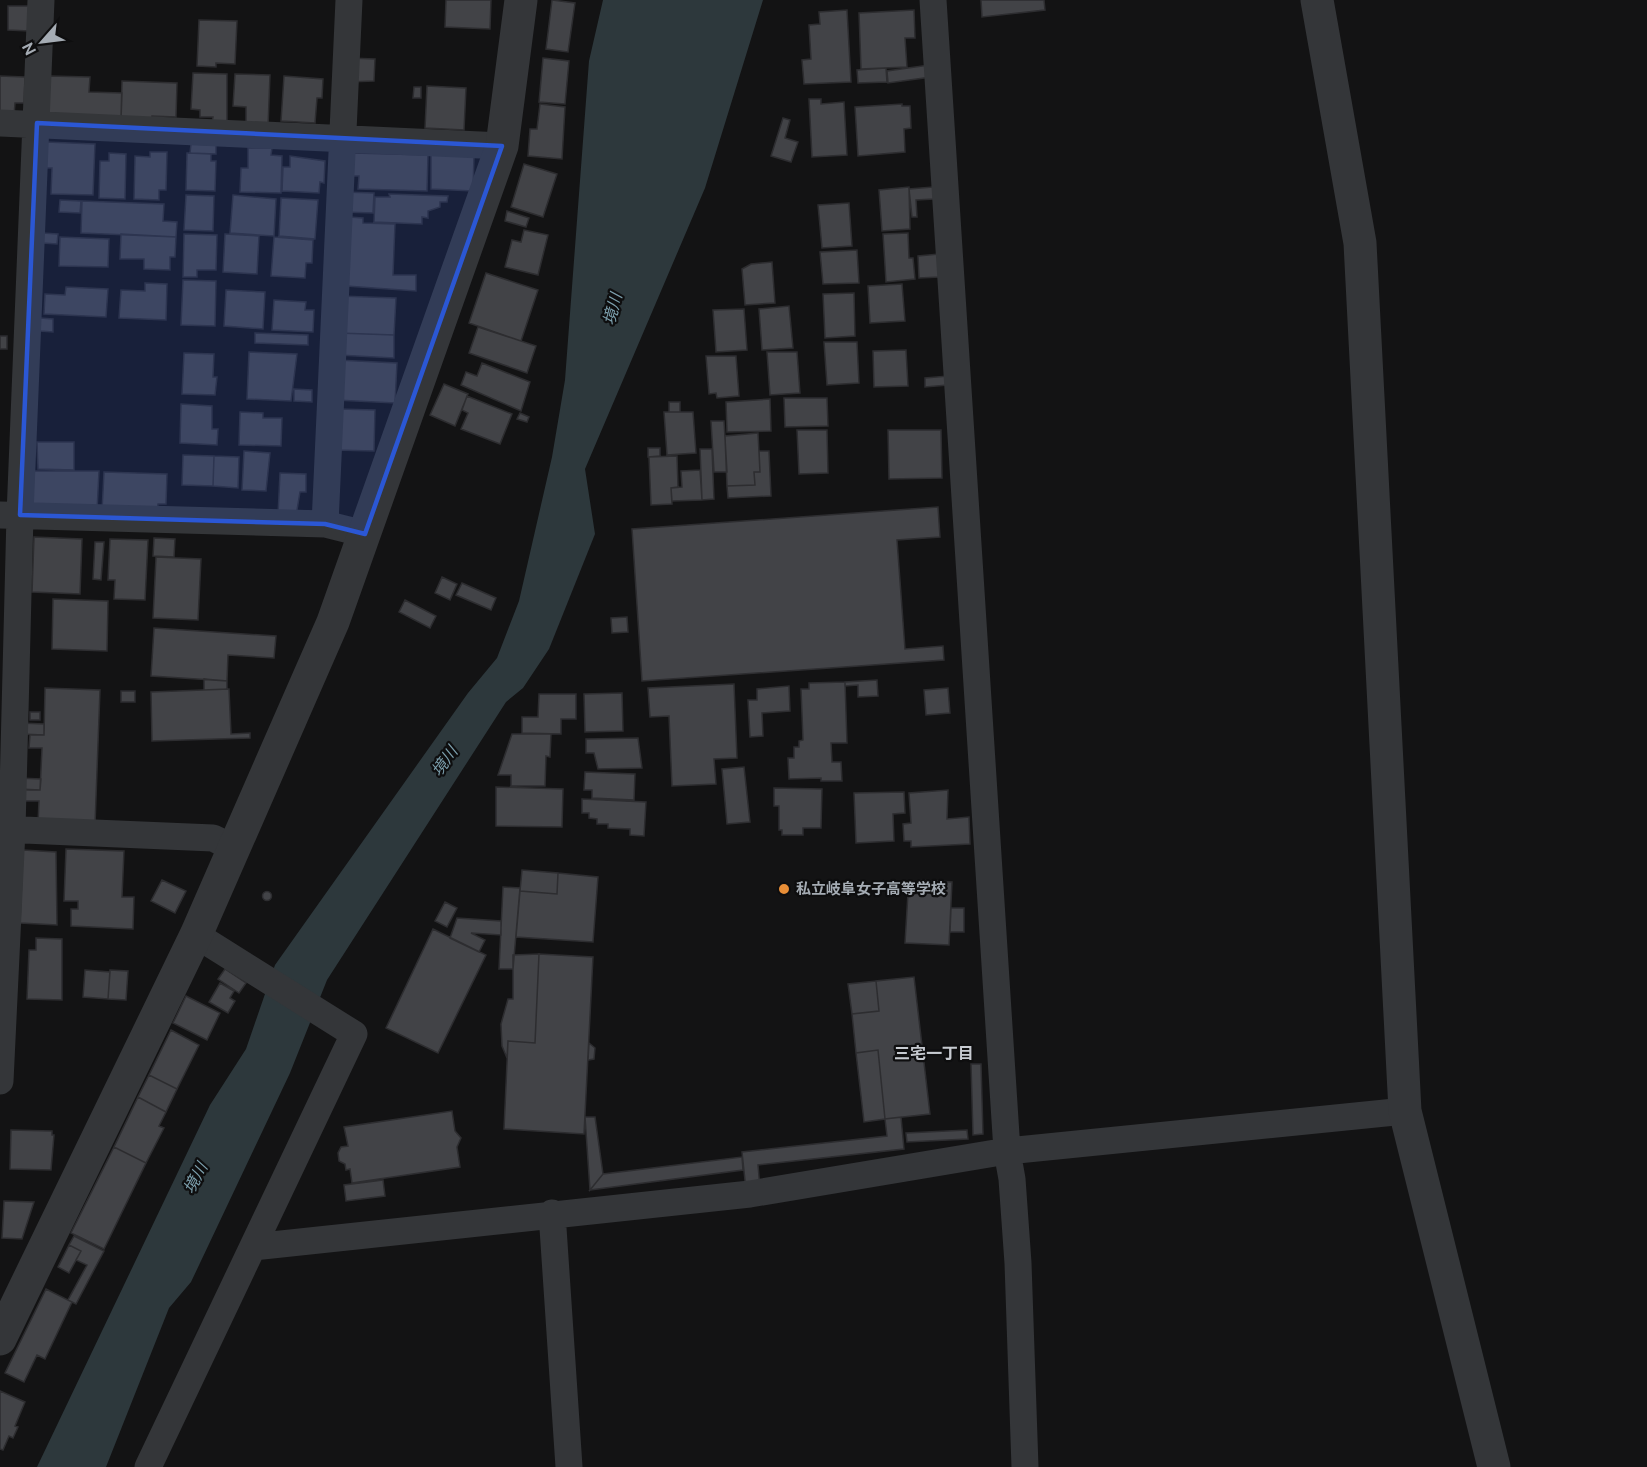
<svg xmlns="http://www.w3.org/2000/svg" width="1647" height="1467" font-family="Ubuntu,'Noto Sans JP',sans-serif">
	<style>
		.water { fill: #2d383c }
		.building { fill: #424347; stroke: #2d2d30; stroke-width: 1.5 }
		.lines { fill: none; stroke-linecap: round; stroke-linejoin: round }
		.minor { stroke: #343639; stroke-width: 27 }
		.tertiary { stroke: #343639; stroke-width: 33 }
		.marked { fill: #2b57d4; fill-opacity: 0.2; stroke: #2b57d4; stroke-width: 4.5; stroke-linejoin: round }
		.poi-dot { fill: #e88e37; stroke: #0e0e0f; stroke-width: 2 }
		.labels { text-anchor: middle; stroke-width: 4.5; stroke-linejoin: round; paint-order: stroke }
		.poi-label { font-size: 15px; font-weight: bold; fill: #a5acb4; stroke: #0e0e0f; text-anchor: start }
		.water-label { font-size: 16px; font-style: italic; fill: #7da0ae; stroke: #0e0e0f }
		.neighbourhood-label { font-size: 16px; font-weight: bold; fill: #c6cad0; stroke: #0e0e0f }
	</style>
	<rect width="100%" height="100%" fill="#131314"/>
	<path class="water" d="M603,0H763L705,188L585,469L595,534L549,649L523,688L506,702L327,980L290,1073L191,1282L169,1308L106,1467H37L210,1105L246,1049L275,965L468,693L497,658L519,601L552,457L565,380L589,61Z"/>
	<path class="building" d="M446,0H491L490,29L445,27Z
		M552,0L575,3L568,52L546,49Z
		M981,0H1044L1045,10L982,17Z
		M8,6H29V31L8,30Z
		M847,10L851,82L804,84L802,60L811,59L809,25L820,24L819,12Z
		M914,10L915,38H905L907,67L861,69L859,13Z
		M199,20L237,21L235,64L216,63V67L197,66Z
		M349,58L375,59L374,81L348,82Z
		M543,58L569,61L565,104L539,102Z
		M929,65L931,77L888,83L887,71Z
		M886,68L887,82L858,83L857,70Z
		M193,73L227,74V123L212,122L213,117H200V110L191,109Z
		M235,74L270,75L268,127L246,126V107L233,106Z
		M0,76L25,77L24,103H15L14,116H0Z
		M50,76L90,77L89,92L122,93L121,119L48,117Z
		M284,76L323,79L322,98H317L315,123L281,121Z
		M122,81L177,83L176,117L152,116V120L121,119Z
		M427,86L466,88L464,130L425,128Z
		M414,87H421V98H413Z
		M809,99H821V104L844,102L847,155L812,157Z
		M540,104L565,107L562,159L528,156L530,129H537Z
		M902,104V106H910L911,128L904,129L905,152L858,156L855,107Z
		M783,118L790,120L785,138L798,142L791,162L771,156Z
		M46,142L95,144L93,195L51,194L52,168H45Z
		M191,144L216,145V154L190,153Z
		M248,148H272L271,155L282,156L281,193L240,192L241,168H248Z
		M150,152H167L166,190H159V200L134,199L135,156L150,157Z
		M109,153L126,154L125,199L99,198L100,161H109Z
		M187,153L211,154V161H216L215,191L186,190Z
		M352,153L428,155L427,191L358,189L359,176H351Z
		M431,154L474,155L473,191L431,189Z
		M290,156L325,161L324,183L320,182L319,193L282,191L283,167H290Z
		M524,164L557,174L543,217L511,207Z
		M909,187L910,229L882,231L879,190Z
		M933,187L934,199L916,200L917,217H912L909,189Z
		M344,192L374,193L373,213L343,212Z
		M389,194L448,196L447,202H440V207L428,211V218L422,217V224L374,222L375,197H390Z
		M186,195L214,196L213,231L184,230Z
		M233,195L276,199L274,236L230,233Z
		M281,198L318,200L315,239L279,236Z
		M60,200L81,201L80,213L59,212Z
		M82,201L164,204L163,221L177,222L176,237L81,233Z
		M849,203L852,246L822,248L818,205Z
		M507,211L529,218L526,227L505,221Z
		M349,217L363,218V223L395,224L393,275H416V291L346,286Z
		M524,230L548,235L538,275L505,267L512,240L521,242Z
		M42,233L58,234L57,244L42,243Z
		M908,233L909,258H913L915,279L886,282L883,234Z
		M121,234L176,237L175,257H170V270L144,269V259H120Z
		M184,234L217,235L216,270H197V277H183Z
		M225,234L259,236L257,274L223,272Z
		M60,237L109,239L108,267L59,266Z
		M274,237L313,240L312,263H306L305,278L271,276Z
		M857,250L859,283L823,284L820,252Z
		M939,254L940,277L919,278L918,256Z
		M772,262L775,303L745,305L742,269L751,264Z
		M486,273L538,290L521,341L469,323Z
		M183,280L216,281L215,326L181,325Z
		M145,283L167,284L166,320L119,318L121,290L145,291Z
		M902,284L905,321L870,323L868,286Z
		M66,287L108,289L106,317L44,314L45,294L65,295Z
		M226,290L265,292L263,329L224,326Z
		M854,293L855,336L825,338L823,294Z
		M340,296L396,298L394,335L338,333Z
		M274,300L306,302L305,310H314L313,332L272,330Z
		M789,306L793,348L762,350L759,309Z
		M744,309L747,350L716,352L713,310Z
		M40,318L53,319V332L40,331Z
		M478,327L536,346L527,373L469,353Z
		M255,333L308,335V345L255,343Z
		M338,333L394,335V358L338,355Z
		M0,336H7V349H0Z
		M824,342H857L859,383L827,385Z
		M906,350L908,386L874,387L873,351Z
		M249,352L297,354L291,401L247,399Z
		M767,352H797L800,393L770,395Z
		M184,353L214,354L213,377H217L215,395L182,394Z
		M706,356H736L739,396L717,398L716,393L709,394Z
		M337,360L397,363L395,403L336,400Z
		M482,363L530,382L521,411L461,385L466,372L477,376Z
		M948,376V385L925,387V378Z
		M444,384L468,394L455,426L430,415Z
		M294,389L312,390V402L294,401Z
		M467,396L512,414L500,444L461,429L468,413L462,410Z
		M784,398H827L828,426L785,427Z
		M770,399L771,431L727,432L726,402Z
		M669,402H680V412H669Z
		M181,404L212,406V429H218L217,445L180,443Z
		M339,409L375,410L374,451L334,450Z
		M240,412L263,413V418H282L281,446L239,445Z
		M664,412H693L696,453L667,455Z
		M520,413L529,417L527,422L517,419Z
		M711,421H724L727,472H714Z
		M797,430H827L828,473L799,474Z
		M888,430H941L942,478L889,479Z
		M758,433L760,472H754L755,485L727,486L725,436Z
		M37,442H74V470L38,469Z
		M648,448H660V456L648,457Z
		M700,449H712L714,499L702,500Z
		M244,451L270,453L266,491L242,490Z
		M759,451H769L771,496L728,498L727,486L755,485L754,472H760Z
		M183,455L214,456L213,486L182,485Z
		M214,456L239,457L238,488L213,486Z
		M677,456L678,487L671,488L672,504L651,505L649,457Z
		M700,470L702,500L672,501L671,488L682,487L681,471Z
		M32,471H99L97,511L31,505Z
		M104,472L167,474L166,504H158L157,513L102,511Z
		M280,473L306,474V492H300L296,516L278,515Z
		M938,507L940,537L897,540L905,649L943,646L944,660L642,681L632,529Z
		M34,537L82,539L80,594L32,592Z
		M154,538L175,539L174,557L153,556Z
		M110,539L148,540L145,600L114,599L115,580H108Z
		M95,542H104L101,580L93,579Z
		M156,557L201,559L198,620L153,618Z
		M442,577L457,584L450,600L435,593Z
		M462,583L496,598L491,610L456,595Z
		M53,599L108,601L107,651L52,649Z
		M405,600L436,616L430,628L399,612Z
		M627,617L628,632L612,633L611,618Z
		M154,628L276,636L274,658L228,655L227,681L151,676Z
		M204,679L227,681V689L204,690Z
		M877,680L878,696L858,697V685L845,686V682Z
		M845,682L847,743H831L832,762H841L842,781H821V778L789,779L788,758H794V747H799V741L803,740L801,689H809V683Z
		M734,684L737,758L714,759L716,784L672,786L669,716L650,717L648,688Z
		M789,686L790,711L762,713L763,736L750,737L748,700H757V689Z
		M45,688L100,690L95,825L38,823L39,801H25V790H40L42,748H29L30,735H44Z
		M948,688L950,713L926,715L924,690Z
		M229,689L231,734L250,733V738L152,741L151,692Z
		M121,691H135V702H121Z
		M622,693L623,731L585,732L584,694Z
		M539,694H576V719H561V734L522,733V717H538Z
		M30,712H40V720H30Z
		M21,723L44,724V735L20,734Z
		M512,734H551L550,757L546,756L545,786H511V775H498Z
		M638,738L642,768L598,769L594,753H586V739Z
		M744,767L750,822L727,824L722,769Z
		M585,772L635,774L634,800L592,798V790H584Z
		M18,778L41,779L40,790L18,789Z
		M496,787L563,789L562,827L496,826Z
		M774,788L822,789L821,828H803V835H782V830H779V806H774Z
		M948,790L947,819L969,817L970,844L911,847V841H904L903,824L911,823L909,793Z
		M904,792L905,813L893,814L894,841L856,843L854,793Z
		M582,799L646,802L644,836L630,835V829L608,828V824H597V819L589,818V813H582Z
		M66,849L124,851L122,897H134L133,929L71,926V909H78V901H64Z
		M23,850L56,852L57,925L20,923Z
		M522,870L558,873L557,894L520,891Z
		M558,873L598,877L593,942L516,937L520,891L557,894Z
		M162,880L186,891L175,913L151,901Z
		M920,880L952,882L949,945L905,943L908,893L920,894Z
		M503,887L520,888L513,969H499Z
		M262.5 896a4.5 4.5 0 1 1 9 0a4.5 4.5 0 1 1-9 0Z
		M445,902L457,908L447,927L435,921Z
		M951,908H964V932H950Z
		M457,918L501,921V935L471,933L485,940L479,952L450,938Z
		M433,929L486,955L438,1053L386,1028Z
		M36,938L62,939V1000L27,999L29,950H36Z
		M539,954L535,1043L508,1041L507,1058L502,1046L501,1024L508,999H513V955Z
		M539,954L593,957L584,1134L504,1129L508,1041L535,1043Z
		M225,969L246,983L239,993L218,979Z
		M85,970L110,972L108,999L83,997Z
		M110,970L128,971L126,1000L108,999Z
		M914,977L930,1114L885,1119L878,1050L856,1053L852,1014L879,1011L876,981Z
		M876,981L879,1011L852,1014L848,984Z
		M220,983L234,991L230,998L235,1001L228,1013L209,1002Z
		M186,996L220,1013L207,1040L173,1023Z
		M171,1030L199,1045L177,1089L149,1075Z
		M589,1043L595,1048L594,1059L588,1060Z
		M878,1050L885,1119L864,1122L856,1053Z
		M971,1064H981L983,1134L973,1135Z
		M149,1075L177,1089L166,1112L138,1097Z
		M138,1097L166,1112L159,1126L164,1128L146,1163L114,1147Z
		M452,1111L455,1131L461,1138L457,1147L460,1167L352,1183L350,1169L346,1170L345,1164L339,1161L338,1153L341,1147L348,1146L344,1127Z
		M585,1117H595L603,1174L590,1190Z
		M901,1117L904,1149L758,1165L760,1188L746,1190L742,1152L887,1136L885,1119Z
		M11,1130L52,1131V1135H54L51,1170L10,1169Z
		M967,1130L968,1139L907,1142L906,1133Z
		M114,1147L146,1163L104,1249L71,1233Z
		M742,1157L743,1170L590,1190L603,1174Z
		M383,1180L385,1196L346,1201L344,1185Z
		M4,1201L34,1202L22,1239L2,1238Z
		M74,1236L104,1251L76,1304L68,1300L87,1265L76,1260L81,1251L69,1245Z
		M69,1245L81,1251L69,1273L58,1267Z
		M46,1289L72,1302L45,1359L37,1355L24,1382L5,1373Z
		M0,1391L25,1402L15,1426L18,1427L13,1438L9,1436L3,1450L0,1449Z"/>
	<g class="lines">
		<path class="minor" d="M933,0L1007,1151L1012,1179L1018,1263L1025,1467
			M0,123L502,146
			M0,515L325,524L365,534
			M325,524L349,0
			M0,829L213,838L234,848
			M0,1081L12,830L20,515L41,0
			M552,1213L569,1467
			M253,1247L750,1194L1007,1151L1405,1111
			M148,1467L354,1034L196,935"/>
		<path class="tertiary" d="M1317,0L1360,243L1405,1111L1494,1467
			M0,1339L196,935L333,622L502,146L521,0"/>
	</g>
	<path class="marked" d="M37,123L502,146L365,534L325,524L20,515Z"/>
	<circle class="poi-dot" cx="784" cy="889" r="6"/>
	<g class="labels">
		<g class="poi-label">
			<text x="796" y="894">私立岐阜女子高等学校</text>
		</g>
		<g class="water-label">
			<text transform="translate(612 309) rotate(-75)" y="6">境川</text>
			<text transform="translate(444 761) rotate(-54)" y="6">境川</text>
			<text transform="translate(195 1178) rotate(-62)" y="6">境川</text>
		</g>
		<g class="neighbourhood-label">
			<text x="934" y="1059">三宅一丁目</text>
		</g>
	</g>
	<g transform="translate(42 42) rotate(242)" stroke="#0e0e0f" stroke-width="4.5" paint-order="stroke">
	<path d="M0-4.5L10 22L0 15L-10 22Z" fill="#a5acb4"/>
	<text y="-9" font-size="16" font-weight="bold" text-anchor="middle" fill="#a5acb4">N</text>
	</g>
</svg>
